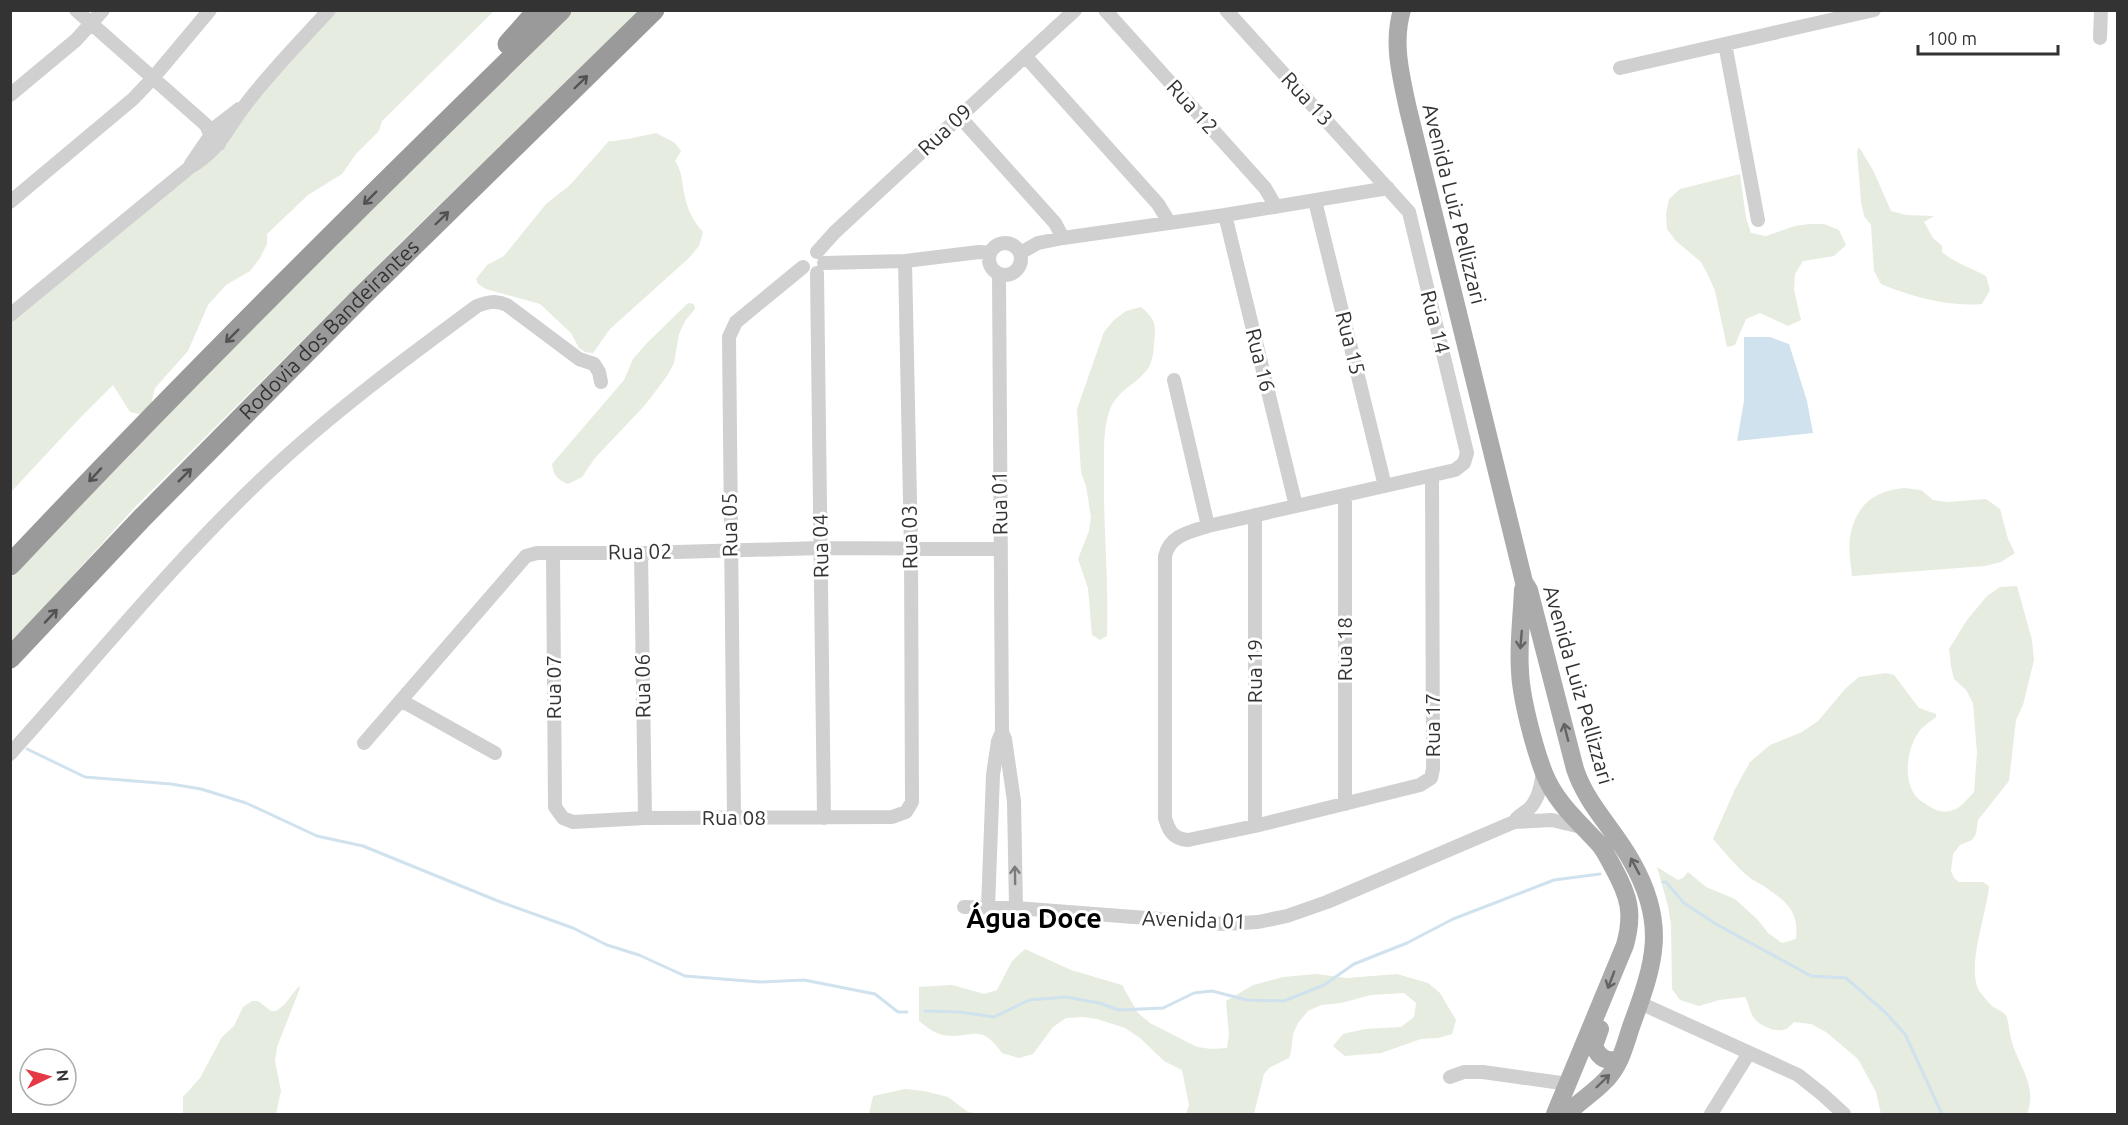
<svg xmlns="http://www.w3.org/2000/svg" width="2128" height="1125" font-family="Ubuntu,sans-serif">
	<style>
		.green { fill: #e6ecdf }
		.water { fill: #cfe2ee }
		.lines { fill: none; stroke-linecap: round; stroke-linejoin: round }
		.stream { stroke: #cfe2ee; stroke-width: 3 }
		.minor { stroke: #d0d0d0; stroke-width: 14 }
		.major { stroke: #ababab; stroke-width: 18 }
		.highway { stroke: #9a9a9a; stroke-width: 21 }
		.oneway { stroke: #525252 }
		.oneway2 { stroke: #636363 }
		.oneway3 { stroke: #7a7a7a }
		.labels { text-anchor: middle; stroke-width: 6; stroke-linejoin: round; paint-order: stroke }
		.street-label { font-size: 21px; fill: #333; stroke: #fff }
		.district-label { font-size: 27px; font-weight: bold; fill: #000; stroke: #fff }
	</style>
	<rect width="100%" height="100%" fill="#fff"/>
	<path class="green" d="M330,11H494L382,121L379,131L356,154L342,174L308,195L267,234V244L260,258L250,271L226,285L208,305L188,351L155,388L150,408L139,414L130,412L113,385L79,419L11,492L10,321L177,183L192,175L226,142L249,105Z
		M573,11H639L401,242L135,507L11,644V578L152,428Z
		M656,133L675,143L681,151L675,161C682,171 682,182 684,193C687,209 693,221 703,232L699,246L689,258L610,329L593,353L585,352L579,348L571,333L540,304L486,289L478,284L476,279L487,265L504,256L546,204L570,185L609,141C617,142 646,135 656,133Z
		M1859,147L1873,170L1891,211L1906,215L1934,216L1924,222L1933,238L1942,246V252C1955,263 1971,268 1986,276L1990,290L1982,304C1949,307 1912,297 1881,284L1874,271L1871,225L1864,216L1861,202L1857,152Z
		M1740,174L1746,218L1751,233L1766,236L1795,226L1809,224H1824L1839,230L1846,245L1834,256L1803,261L1795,274L1794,290L1801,320L1788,326L1760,313L1746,319L1735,345L1727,347L1715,291L1708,275L1701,262L1676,241L1667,229L1666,214L1669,199L1680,189Z
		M688,303L694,304L695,309L685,321L679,334L674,363L667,376L645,405L595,458L582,477L568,484C558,480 553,475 552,464L624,380L633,359L646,344Z
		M1141,307C1154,318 1157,324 1154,342C1154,349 1153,358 1150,365C1140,384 1117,388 1109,412C1103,431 1104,452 1104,471C1103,526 1109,581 1107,636L1100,640L1092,635L1088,588L1078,559L1089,531L1091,517L1086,486L1081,472L1077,409L1104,332L1114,320L1126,311Z
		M1904,488L1921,490L1933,500L1947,502L1986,499L2000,509L2008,539L2015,553L2001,562L1985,566L1852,576C1851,564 1848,550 1850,538C1855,506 1873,491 1904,488Z
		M2017,586L2032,640L2034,660L2023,705L2016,720L2009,781L1978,820L1976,834L1972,840L1960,845L1953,854L1951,871L1954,878L1959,882H1983L1989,886C1987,913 1965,970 1980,992C1983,996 1988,1002 1992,1006C1998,1010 2003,1011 2007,1017C2009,1027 2010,1037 2013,1046C2022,1070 2037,1089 2027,1114H1881L1876,1092L1858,1059L1826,1032L1811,1024L1794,1022C1791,1025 1787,1030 1782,1030C1773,1032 1756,1024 1752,1015C1749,1009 1749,1003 1745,997L1719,1000L1699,1006L1680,1000L1672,989L1671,925L1668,906L1657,867L1678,880L1683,878L1688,872L1706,887L1735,899L1758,920L1768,933L1782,943L1796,939C1799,911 1787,902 1765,887C1760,883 1753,881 1749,877C1735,866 1725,852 1713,839L1735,789L1750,762L1770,745L1802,732L1818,721L1846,688L1859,677L1886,673L1894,675L1919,708L1936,714V717C1931,721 1925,725 1921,729C1908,744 1903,775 1913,792C1916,798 1921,801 1927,805C1935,810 1943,814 1953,810C1961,808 1968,798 1974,792L1977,753L1973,703L1966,690L1954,679L1951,666L1949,649L1967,620L1987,596L2000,587Z
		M1025,949L1071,970L1122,985L1138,1013L1150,1023L1197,1047L1211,1049L1227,1048L1229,1034L1226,1001L1253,985L1283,977L1316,974L1347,978L1397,974L1428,983L1440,993L1456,1020L1452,1034L1438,1038L1421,1039L1381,1053L1345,1056L1333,1046L1343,1034L1365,1029L1401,1027L1414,1017L1416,1003L1404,993L1371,995L1341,1003L1321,1005L1308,1011L1298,1023L1293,1034L1291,1052L1289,1058L1269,1068L1264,1074L1254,1114H1186L1189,1105L1182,1070L1164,1061L1140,1038L1125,1028L1097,1019L1083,1017L1066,1018L1053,1027L1033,1054L1019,1058L1002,1053C979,1021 973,1040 943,1035C933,1033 927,1027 919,1021V987L952,985L984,994L997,990L1012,961Z
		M299,986L300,988L277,1047L275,1061L281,1091L276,1114H183V1097L200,1078L222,1037L234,1026L243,1007L252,1001H258L271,1011H276L284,1005Z
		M905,1089L924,1091L948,1097L968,1112L983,1114H869L873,1096Z"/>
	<path class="water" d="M1744,337H1770L1789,344L1807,401L1813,433L1737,441L1744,401Z"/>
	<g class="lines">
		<path class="stream" d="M27,749L85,777L171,784L201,789L246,803L317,836L363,846L498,901L573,928L607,945L639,955L685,976L760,982L804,980L875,994L898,1012H907
			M1663,882H1666L1684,903L1716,924L1811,976L1846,978L1885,1012L1905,1034L1942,1114
			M925,1011L960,1012L994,1017L1029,1000L1066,997L1099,1003L1119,1010L1163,1008L1194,993L1212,991L1247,1000L1284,1001L1324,985L1354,964L1407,943L1453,919L1554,880L1600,874"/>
		<path class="minor" d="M76,10L206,125L213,141L219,144
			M1105,10L1265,188L1276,207
			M1226,10L1409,212L1467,453L1464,463L1455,470L1208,526C1190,532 1170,535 1165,556V818C1169,832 1174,839 1188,840L1255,826L1420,785L1431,778L1433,769L1432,476
			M2100,38L2101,10
			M1725,44L1758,220
			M1026,57L1158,204L1169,222
			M1620,68L1874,10
			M10,95L76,40L103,10
			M959,116L1055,223L1063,238
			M191,164L217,126L239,109
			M1315,201L1385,486
			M10,202L133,99L153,78L210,10
			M1225,215L1296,506
			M989 259a16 16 0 1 1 32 0a16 16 0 1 1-32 0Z
			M817,252L835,232L1075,10
			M1020,253L1038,243L1063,238L1225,215L1388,188
			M824,263L905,261L979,252L990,253
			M817,273L824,818
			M10,315L189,168C221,149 225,131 246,104C271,71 301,41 329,10
			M1174,380L1208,526
			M1345,495V804
			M641,553L645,818
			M553,554L555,807L563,818L573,822L645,818L892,817L906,812L912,802L911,549L905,261
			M402,701L495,753
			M1002,732L1005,739L1014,801L1016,908
			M364,743L526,556L537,553H641L821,548L1001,549
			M10,754C95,660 175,560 268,473C333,412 405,359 477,306C488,302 496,300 507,305L579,359L594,364L599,372L601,382
			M734,818L729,337L736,322L803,267
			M1514,822C1518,815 1523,814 1529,809C1539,799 1541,785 1543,772
			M1255,826V515
			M964,907L1016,908L1225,924L1258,922L1287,916L1327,902L1514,822L1552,820L1581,827
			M988,908L993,775L998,741L1002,732L999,274
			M1640,1003L1798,1075L1822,1094L1844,1114
			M1450,1077L1464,1072H1483L1568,1084
			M1711,1114L1749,1053"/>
		<path class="major" d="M1402,10C1392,43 1401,76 1408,109L1524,582L1529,590L1575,769C1587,805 1614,829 1632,862C1667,924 1655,962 1632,1024C1626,1041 1622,1060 1611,1074C1599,1090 1580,1100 1567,1114
			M1523,589C1522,616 1518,644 1520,671C1521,698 1534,747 1544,773C1556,803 1578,821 1599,844C1605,851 1609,860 1613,867C1629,896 1634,913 1625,945L1555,1114
			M1600,1029L1594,1046C1599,1058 1607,1063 1620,1059"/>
		<g class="highway">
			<path d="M508,44L538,10"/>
			<path d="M10,565C189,375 374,192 561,10"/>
			<path id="s1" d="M10,658L142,518L362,296L654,10"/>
		</g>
	</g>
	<defs><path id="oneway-shaft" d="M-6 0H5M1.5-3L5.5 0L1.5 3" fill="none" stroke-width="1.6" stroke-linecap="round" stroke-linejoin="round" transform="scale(1.5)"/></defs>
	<g class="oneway">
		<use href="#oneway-shaft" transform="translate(581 82) rotate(-44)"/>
		<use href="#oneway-shaft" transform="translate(370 198) rotate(135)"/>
		<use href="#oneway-shaft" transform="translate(442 218) rotate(-44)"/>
		<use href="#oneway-shaft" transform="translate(232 336) rotate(135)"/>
		<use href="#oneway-shaft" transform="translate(95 475) rotate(133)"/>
		<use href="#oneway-shaft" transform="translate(185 475) rotate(-45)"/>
		<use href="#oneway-shaft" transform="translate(51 616) rotate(-47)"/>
	</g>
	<g class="oneway2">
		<use href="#oneway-shaft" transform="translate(1521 640) rotate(95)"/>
		<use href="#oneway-shaft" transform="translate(1566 732) rotate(-104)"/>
		<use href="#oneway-shaft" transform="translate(1635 866) rotate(-118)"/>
		<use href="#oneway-shaft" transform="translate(1611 980) rotate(111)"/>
		<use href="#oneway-shaft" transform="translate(1603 1081) rotate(-44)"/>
	</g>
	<use class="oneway3" href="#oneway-shaft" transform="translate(1015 875) rotate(-91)"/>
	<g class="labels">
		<g class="street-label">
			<text transform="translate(1307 99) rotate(47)" y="7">Rua 13</text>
			<text transform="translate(1192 107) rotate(48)" y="7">Rua 12</text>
			<text transform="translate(945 130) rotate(-43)" y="7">Rua 09</text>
			<text transform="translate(1454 204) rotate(76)" y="7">Avenida Luiz Pellizzari</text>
			<text transform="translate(1435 322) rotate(76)" y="7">Rua 14</text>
			<text dy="7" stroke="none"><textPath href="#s1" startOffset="458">Rodovia dos Bandeirantes</textPath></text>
			<text transform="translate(1350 343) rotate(76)" y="7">Rua 15</text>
			<text transform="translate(1260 360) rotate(76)" y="7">Rua 16</text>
			<text transform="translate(1000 503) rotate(-91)" y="7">Rua 01</text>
			<text transform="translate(730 525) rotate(-91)" y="7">Rua 05</text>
			<text transform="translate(910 537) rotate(-91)" y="7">Rua 03</text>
			<text transform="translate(821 546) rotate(-91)" y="7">Rua 04</text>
			<text transform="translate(640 552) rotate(-1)" y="7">Rua 02</text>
			<text transform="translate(1345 649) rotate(-90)" y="7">Rua 18</text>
			<text transform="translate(1255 671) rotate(-90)" y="7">Rua 19</text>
			<text transform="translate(1578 685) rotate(74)" y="7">Avenida Luiz Pellizzari</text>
			<text transform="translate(643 686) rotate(-91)" y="7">Rua 06</text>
			<text transform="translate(554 687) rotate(-90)" y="7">Rua 07</text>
			<text transform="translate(1433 725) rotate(-90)" y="7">Rua 17</text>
			<text x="734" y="825">Rua 08</text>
			<text transform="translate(1194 920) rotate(2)" y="7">Avenida 01</text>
		</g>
		<g class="district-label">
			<text x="1034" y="928">Água Doce</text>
		</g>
	</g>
	<rect width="2128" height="1125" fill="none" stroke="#333333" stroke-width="24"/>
	<g transform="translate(48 1077) rotate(85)"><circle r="28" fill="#ffffff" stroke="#adadad" stroke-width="1.5"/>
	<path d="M0-4.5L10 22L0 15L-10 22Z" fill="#e63946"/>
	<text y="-9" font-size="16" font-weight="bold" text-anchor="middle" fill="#333333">N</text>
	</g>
	<path d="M1918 45v9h140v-9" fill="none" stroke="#333333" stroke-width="3"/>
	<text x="1927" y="45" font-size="18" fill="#333333" stroke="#ffffff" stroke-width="4.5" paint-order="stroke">100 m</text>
</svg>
